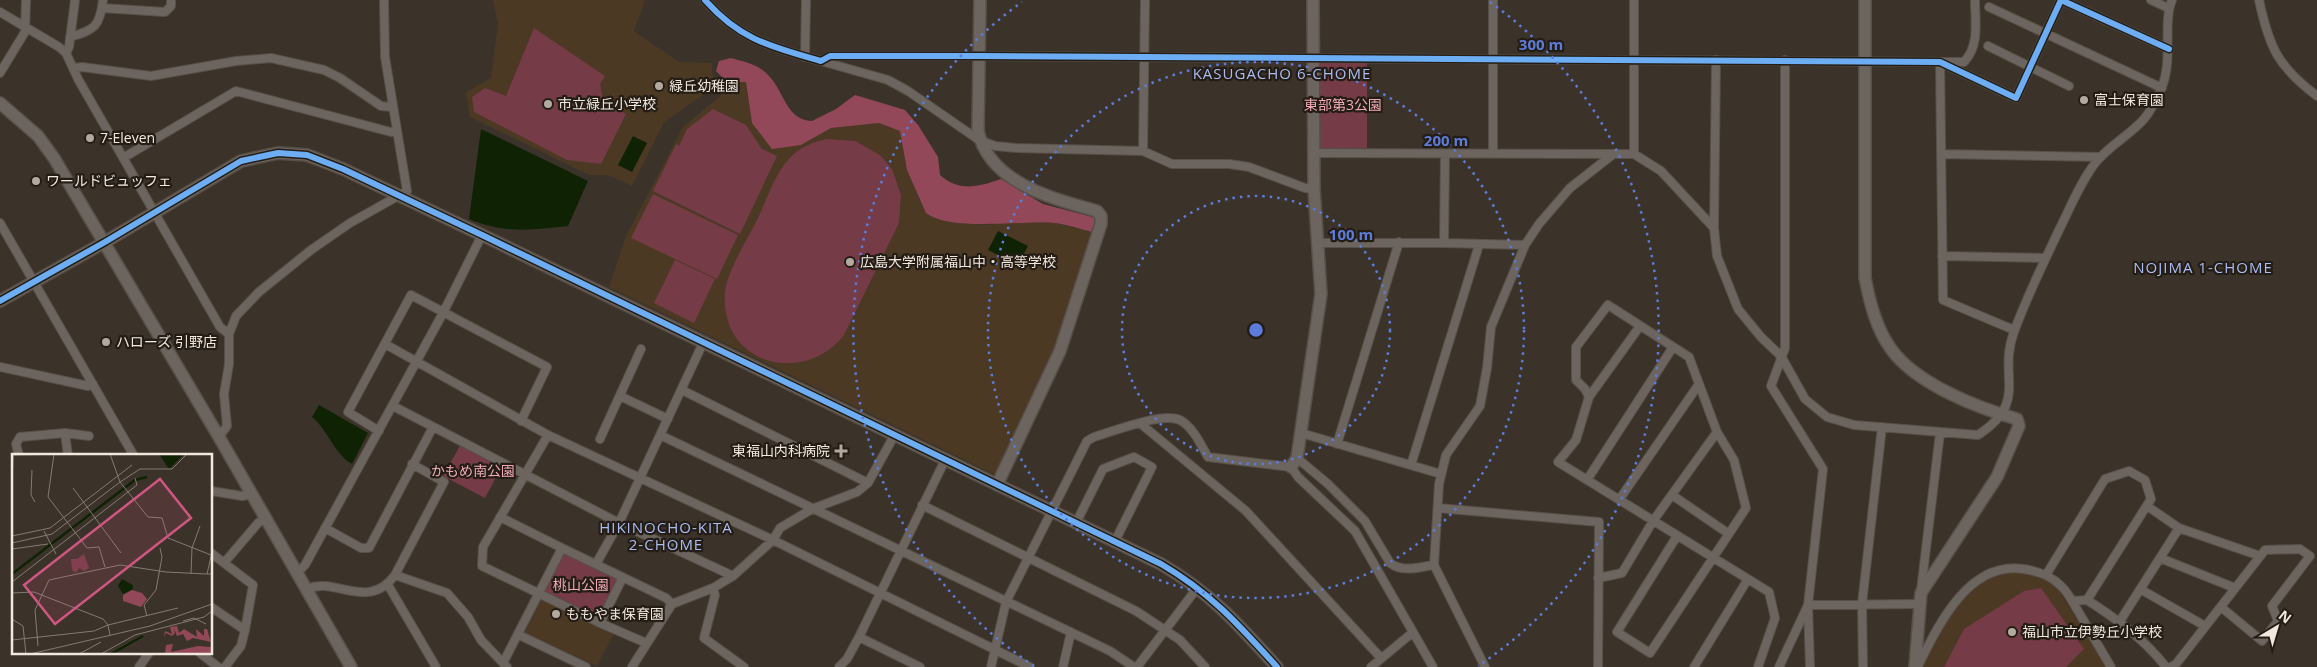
<svg xmlns="http://www.w3.org/2000/svg" width="2317" height="667" font-family="'Open Sans','Noto Sans JP',sans-serif">
	<style>
		.built { fill: #4b3924 }
		.green { fill: #753b47 }
		.forest { fill: #924858 }
		.water { fill: #0f2304 }
		.lines { fill: none; stroke-linecap: round; stroke-linejoin: round }
		.street-casing { stroke: #585048; stroke-width: 10 }
		.secondary-casing { stroke: #585048; stroke-width: 14 }
		.street { stroke: #6c655f; stroke-width: 8 }
		.secondary { stroke: #6c655f; stroke-width: 11 }
		.cycleway-casing { stroke: #231d15; stroke-width: 9 }
		.cycleway { stroke: #6dadf4; stroke-width: 6 }
		.ring { fill: none; stroke: #5d7cda; stroke-width: 2.5; stroke-dasharray: 2.5 5 }
		.poi-dot { fill: #b2a99f; stroke: #231d15; stroke-width: 2 }
		.labels { text-anchor: middle; stroke-width: 4.5; stroke-linejoin: round; paint-order: stroke }
		.poi-label { font-size: 14px; fill: #f2e8de; stroke: #231d15; text-anchor: start }
		.park-label { font-size: 14px; fill: #f2aab8; stroke: #231d15 }
		.neighbourhood-label { font-size: 15px; letter-spacing: 1px; fill: #abbcf3; stroke: #231d15 }
		.inset-river { fill: none; stroke: #0f2304; stroke-width: 2.5 }
		.inset-road { fill: none; stroke: #847b72; stroke-width: 1 }
		.view { fill: #d05682; fill-opacity: 0.15; stroke: #d05682; stroke-width: 2.5 }
		.inset-edge { fill: none; stroke: #f2e8de; stroke-width: 2.5 }
		.centre { fill: #5d7cda; stroke: #231d15; stroke-width: 2.5 }
		.ring-label { font-size: 15px; text-anchor: middle; font-weight: bold; fill: #5d7cda; stroke: #231d15; stroke-width: 4.5; stroke-linejoin: round; paint-order: stroke }
	</style>
	<rect width="100%" height="100%" fill="#3b332a"/>
	<path class="built" d="M493,0H645L634,31L679,62L712,63L713,81L703,95L664,122L632,186L608,175H589L470,117L466,92L491,78L498,24Z
		M737,82H746L752,123L801,145L831,128L879,123L900,131L907,170L942,220L986,225L1006,222L1055,223L1092,232L1054,351L996,475L609,287L626,236L683,127Z
		M2019,572L2038,575L2056,586L2107,667H1921L1925,655L1955,608L1975,588L1987,579L2002,573Z
		M542,597L615,632L597,666L525,633Z"/>
	<path class="green" d="M534,28L605,76L600,84L603,99L626,114L601,164L567,160L474,112L472,97L485,88L506,96Z
		M1319,63H1367V148H1319Z
		M713,109L746,125L762,149L777,156L740,234L653,191L676,144L679,146L687,129Z
		M827,139L855,141L880,155L892,169L901,195L899,223L844,335C808,382 730,369 725,305C724,297 725,287 728,279C735,258 748,238 758,218C767,199 774,176 788,160C798,148 812,142 827,139Z
		M653,194L738,235L717,279L631,238Z
		M675,260L715,279L694,323L654,303Z
		M461,444L502,466L485,498L443,476Z
		M562,549L622,578L599,622L540,593Z
		M2041,588L2084,649L2066,667H1944L1964,629L2024,591Z"/>
	<path class="forest" d="M731,58C745,62 758,64 769,76C784,91 786,120 812,121L836,109L855,95L905,110L918,125L938,157L940,175C959,192 978,187 1001,179L1043,204L1096,218L1092,232C1079,229 1066,224 1054,223C1022,220 951,232 926,213L907,170L900,131L879,123L831,128L801,145L772,149L752,123L746,82H737L732,87L716,71L719,61Z"/>
	<path class="water" d="M481,129L588,181L568,226C530,230 506,234 469,219Z
		M633,136L647,143L632,172L618,165Z
		M998,231L1028,246L1018,265L988,250Z
		M319,405L368,433L352,464C334,454 328,430 312,417Z"/>
	<g class="lines">
		<g class="street-casing">
			<path id="street" d="M705,0C740,40 772,47 821,61L830,56H980L1940,62L2016,98L2061,0L2169,49
				M1634,0V154
				M1975,0C1975,22 1980,45 1964,62H1940L1943,300L2014,330
				M2151,0L2168,8
				M2259,0C2269,47 2278,67 2317,96
				M1989,7L2162,88
				M102,8L165,12L171,6V0
				M0,12L59,47L66,53L78,79L220,327L229,334
				M70,37C95,30 100,26 103,0
				M1988,46L2069,86
				M66,53L69,47L75,0
				M805,57L806,0
				M821,61L888,80L908,91L979,140L995,146L1016,148L1143,151L1172,164H1229L1249,167L1305,188L1314,189
				M73,68L82,67L151,76L236,61L271,58L324,70L340,78L381,106L392,107
				M0,73L25,32L26,0
				M1143,151L1145,0
				M1313,153L1634,154L1661,171L1714,228L1717,256L1738,309L1761,337L1781,356L1805,399L1827,417L1854,425L1978,435C2030,401 1997,377 2014,332C2027,296 2044,262 2060,228C2071,206 2081,181 2096,162C2110,145 2130,135 2144,119C2151,111 2157,98 2161,89C2174,60 2162,25 2172,0
				M1493,153V0
				M1941,154L2101,157
				M123,158L236,91L391,132L397,131
				M0,223L134,456
				M1714,228L1716,60
				M1318,243H1444L1525,245
				M1444,243L1445,154
				M1942,256L2046,258
				M1640,326L1589,397L1576,440L1558,462L1769,592L1775,618L1758,667
				M385,344L548,435L773,540L1030,667
				M0,367L88,386L93,384
				M682,390L868,483
				M620,396L668,419
				M1589,397L1585,389L1576,380V347L1608,305L1689,357L1717,432L1734,460L1746,508L1650,653L1617,632L1677,536
				M393,406L619,523L733,576
				M1141,424L1246,511L1381,658
				M379,431L348,412L411,295L547,367L521,421
				M65,433L89,436
				M1301,433L1441,474
				M548,435L483,547L482,566L600,623L646,643
				M660,435L1110,651L1134,667
				M219,437L227,426L224,394L229,364V334L236,316L259,292L311,250L350,223L407,191L385,57L384,0
				M600,439L641,349
				M1337,444L1399,242
				M19,456L16,444L20,437L65,433L68,456
				M1297,458L1328,484L1365,521L1390,563C1403,573 1419,567 1434,565
				M1411,465L1479,245
				M1587,480L1673,347
				M211,491L242,496L251,494
				M1672,495L1729,534
				M1619,500L1699,384
				M922,505L1136,611L1180,640L1205,667
				M2147,506L2179,528L2260,556
				M1438,508L1599,522L1598,667
				M500,517L562,548
				M1076,523L1103,469L1134,457L1152,467L1115,541
				M325,528L361,548H369L433,427
				M211,553L253,585L245,630L211,607
				M2160,558L2235,588
				M224,563L258,523L266,518
				M596,564L619,523L703,343
				M298,572L305,565L443,313L482,235
				M395,575L447,593L468,617L481,640L507,667
				M2046,575L2105,479L2129,471L2145,480L2151,499L2087,600L2072,601
				M1598,578L1622,573L1653,521L1717,432
				M388,585L436,667
				M713,588L715,595L704,638L744,667
				M307,589C335,576 368,612 395,575L444,482L412,464
				M2140,589L2205,626
				M1921,590L1940,433
				M2087,600C2117,619 2144,639 2166,667
				M672,604L713,588L733,576L773,540L780,528L812,509L857,492L868,483L894,436
				M2120,621L2179,528
				M600,623L623,577
				M519,635L586,667
				M859,637L920,667
				M200,653L218,667
				M503,663L562,548L666,598L672,604L632,667
				M1918,666C1938,626 1968,561 2023,569C2038,571 2050,575 2061,586C2068,592 2073,603 2078,611C2089,630 2100,648 2111,667
				M139,667L149,653
				M225,667L241,646L245,630
				M839,667L847,659L859,637L945,460
				M991,667L1006,602L1087,441L1094,437C1114,431 1162,412 1180,420C1193,427 1201,445 1208,457L1291,467L1298,477L1355,531L1433,667
				M1063,667L1071,632
				M1137,667L1198,587
				M1371,667L1412,633
				M1485,667L1434,565L1439,484L1446,455L1480,406L1487,368L1491,327L1525,245L1539,224L1570,188L1612,155
				M1694,667L1748,579
				M1779,667L1808,605L1823,469L1771,386L1785,348V60
				M1810,667L1808,605L1920,604
				M1863,667L1862,604L1882,427
				M2171,667L2176,664L2265,550L2300,549L2310,556L2272,606L2278,621L2262,641L2221,607"/>
		</g>
		<g class="secondary-casing">
			<path id="secondary" d="M980,0L978,130C988,183 1054,199 1097,211L1101,216V224L1060,351L997,485
				M1865,0V278C1870,303 1876,328 1891,349C1916,384 1978,408 2017,419L2019,426L1997,477L1921,593L1915,667
				M0,103L38,136L54,158L219,437L351,667
				M0,301L105,242L241,161L278,153L307,155L343,169L482,235L1161,564C1211,593 1239,625 1277,667
				M1291,467L1297,458L1321,294L1314,189L1313,0"/>
		</g>
		<use href="#street" class="street"/>
		<use href="#secondary" class="secondary"/>
		<g class="cycleway-casing">
			<path id="cycleway" d="M705,0C740,40 772,47 821,61L830,56H980L1940,62L2016,98L2061,0L2169,49
				M0,301L105,242L241,161L278,153L307,155L343,169L482,235L1161,564C1211,593 1239,625 1277,667"/>
		</g>
		<use href="#cycleway" class="cycleway"/>
	</g>
	<g class="ring">
		<circle cx="1256" cy="330" r="134"/>
		<circle cx="1256" cy="330" r="268"/>
		<path d="M1034 666A403 403 0 0 1 1022 2M1490 2A403 403 0 0 1 1478 666"/>
	</g>
	<g class="poi-dot">
		<circle cx="659" cy="86" r="5"/>
		<circle cx="2084" cy="100" r="5"/>
		<circle cx="548" cy="104" r="5"/>
		<circle cx="90" cy="138" r="5"/>
		<circle cx="36" cy="181" r="5"/>
		<circle cx="850" cy="262" r="5"/>
		<circle cx="106" cy="342" r="5"/>
		<path d="M838.5 443.5h5v5h5v5h-5v5h-5v-5h-5v-5h5z"/>
		<circle cx="556" cy="614" r="5"/>
		<circle cx="2012" cy="632" r="5"/>
	</g>
	<g class="labels">
		<g class="poi-label">
			<text x="669" y="91">緑丘幼稚園</text>
			<text x="2094" y="105">富士保育園</text>
			<text x="558" y="109">市立緑丘小学校</text>
			<text x="100" y="143">7-Eleven</text>
			<text x="46" y="186">ワールドビュッフェ</text>
			<text x="860" y="267">広島大学附属福山中・高等学校</text>
			<text x="116" y="347">ハローズ 引野店</text>
			<text x="830" y="456" text-anchor="end">東福山内科病院</text>
			<text x="566" y="619">ももやま保育園</text>
			<text x="2022" y="637">福山市立伊勢丘小学校</text>
		</g>
		<g class="park-label">
			<text x="1343" y="110">東部第3公園</text>
			<text x="473" y="476">かもめ南公園</text>
			<text x="581" y="590">桃山公園</text>
		</g>
		<g class="neighbourhood-label">
			<text x="1282" y="79">KASUGACHO 6-CHOME</text>
			<text x="2203" y="273">NOJIMA 1-CHOME</text>
			<text x="666" y="533">HIKINOCHO-KITA<tspan x="666" dy="17">2-CHOME</tspan></text>
		</g>
	</g>
	<g transform="translate(12 454)">
		<rect width="200" height="200" fill="#3b332a"/>
		<path d="M72,100L77,114L72,117L67,114L64,119L60,116L59,105H65Z" fill="#753b47"/>
		<path d="M120,136L130,139L135,145L129,153L111,147V141ZM165,172L167,179L172,175L185,183L184,175L192,182V175H195L199,188L181,184L175,187L171,180L165,182L162,174L163,179L160,182L154,179L152,183L153,177L160,180L158,173ZM161,190L159,198L186,192L200,193V200H153L154,191Z" fill="#924858"/>
		<path d="M147,0H172L157,15ZM110,125L121,131V135L111,140L106,132Z" fill="#0f2304"/>
		<path class="inset-river" d="M0,120L123,26L135,23M99,200L131,182"/>
		<path class="inset-road" d="M42,0L36,43L75,94L87,93L93,113M175,0L160,15H128L108,28L136,63L150,64L156,84L199,101M0,1L63,0M20,16L19,41L23,48M61,34L109,99M0,37L1,1M32,77L44,100M0,82L38,74L120,11M0,89L40,80L108,28L98,0M0,95L36,90M200,98L195,120H200M179,120L180,94L188,72M0,128L125,31L123,24M0,139L22,138L91,165L96,171L98,181M135,162L132,151L144,136L150,103L148,94M0,165L11,172L14,200M171,167L182,164L194,170M0,186L82,177L96,171L166,154M26,192L23,156L37,126L108,111L154,118L195,120M18,200L138,172L200,150M67,200L89,188M89,200L123,181L192,163L200,157"/>
		<path class="view" d="M148,25L179,64L43,170L12,131Z"/>
		<rect width="200" height="200" class="inset-edge"/>
	</g>
	<circle cx="1256" cy="330" r="8" class="centre"/>
	<g class="ring-label">
		<text x="1541" y="50">300 m</text>
		<text x="1446" y="146">200 m</text>
		<text x="1351" y="240">100 m</text>
	</g>
	<g transform="translate(2277 627) rotate(38)" stroke="#231d15" stroke-width="4" paint-order="stroke">
	<path d="M0-4L9 19L0 12L-9 19Z" fill="#f2e8de"/>
	<text y="-8" font-size="14" font-weight="bold" text-anchor="middle" fill="#f2e8de">N</text>
	</g>
</svg>
